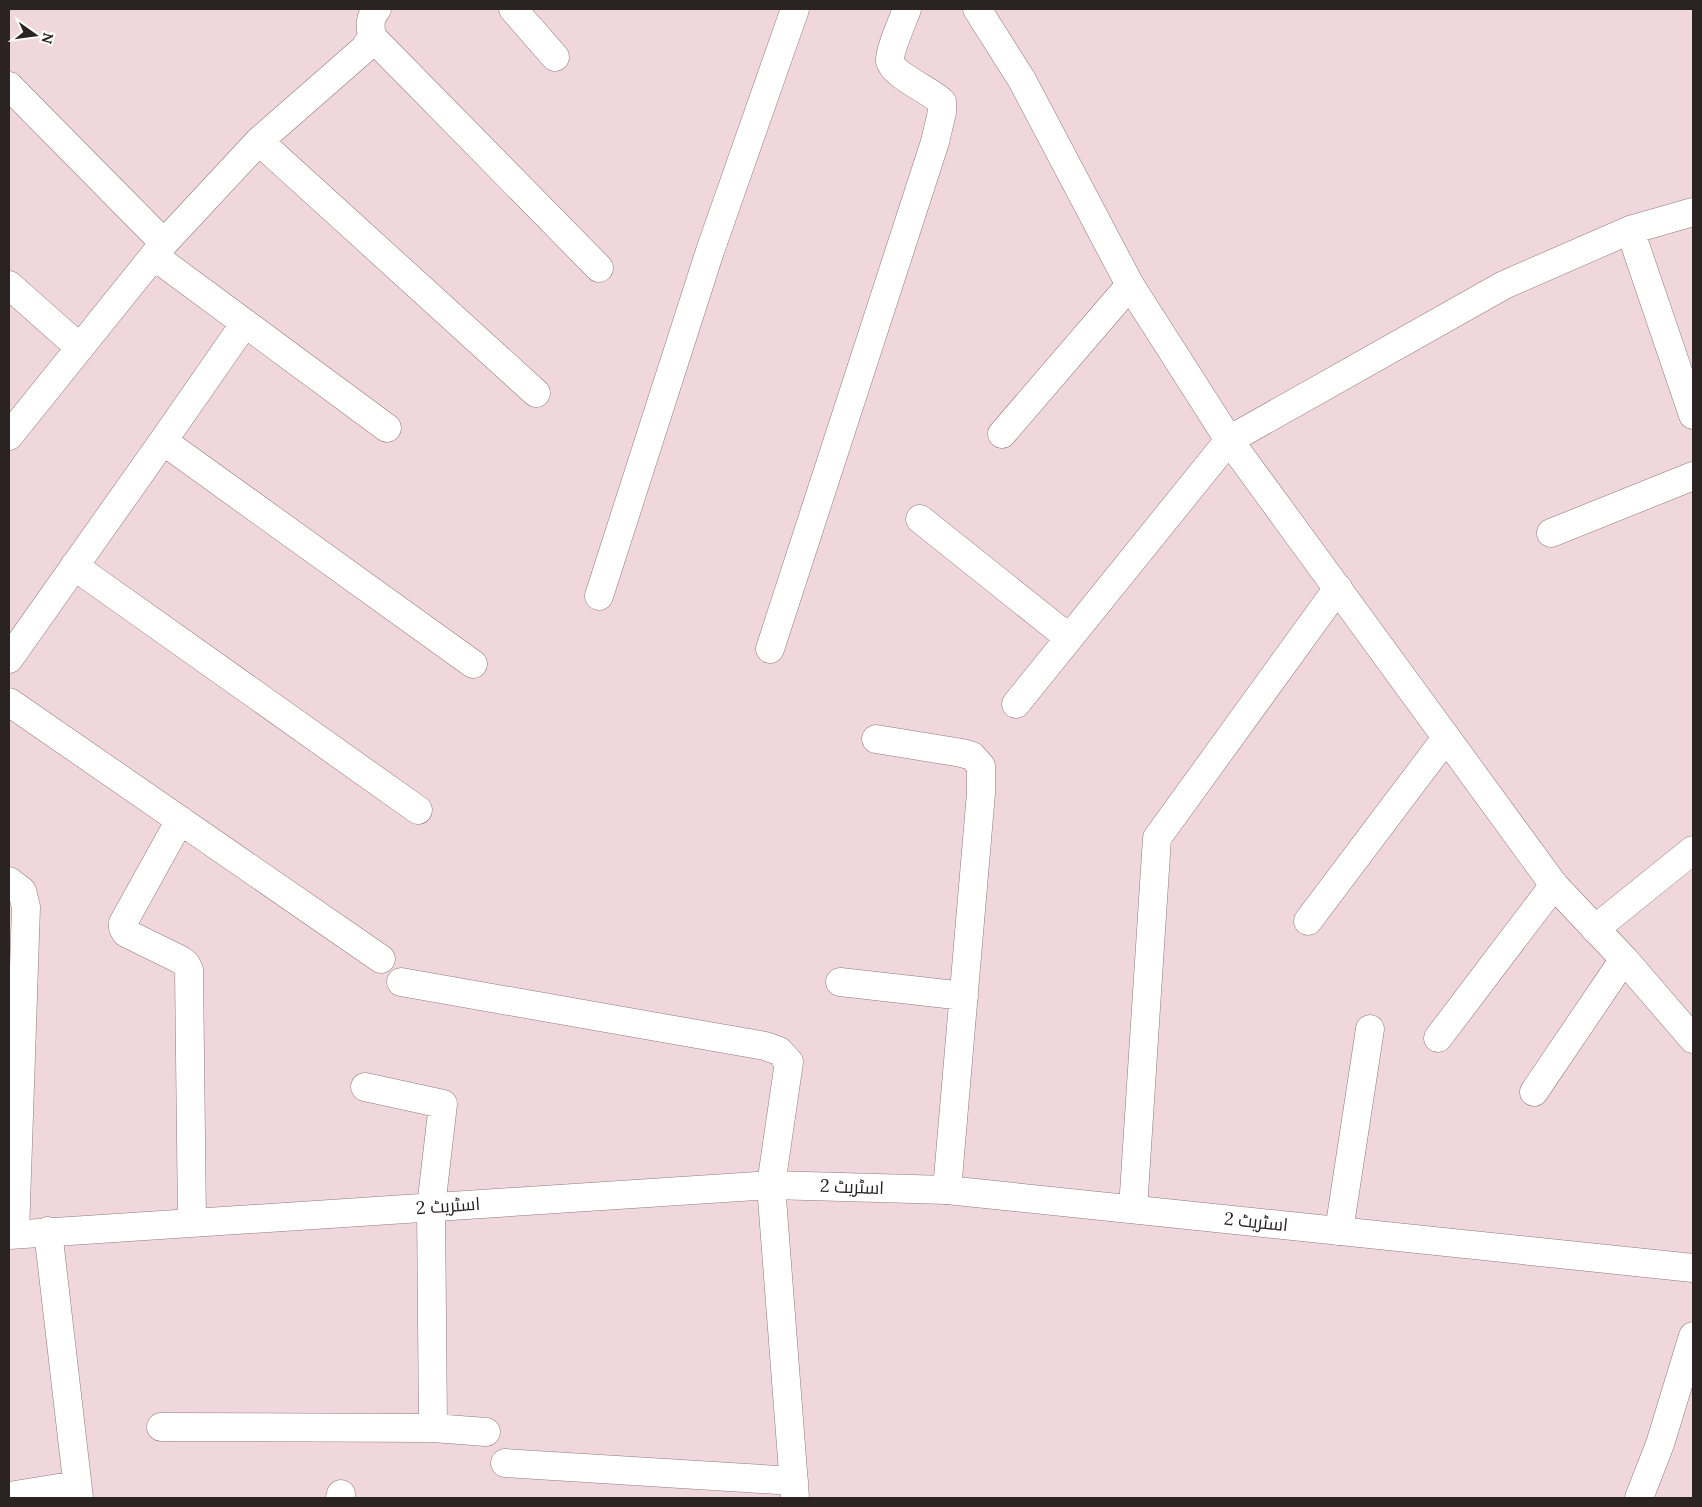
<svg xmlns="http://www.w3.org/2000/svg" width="1702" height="1507" font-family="Lora,Cairo,serif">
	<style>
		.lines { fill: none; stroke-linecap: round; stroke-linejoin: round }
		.minor-casing { stroke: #90797f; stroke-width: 29 }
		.tertiary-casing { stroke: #90797f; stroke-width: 29 }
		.minor { stroke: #fff; stroke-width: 28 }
		.tertiary { stroke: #fff; stroke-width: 28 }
		.labels { text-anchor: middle; stroke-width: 4; stroke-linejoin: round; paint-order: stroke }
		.street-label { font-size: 18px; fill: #2b2224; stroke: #fff }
	</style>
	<rect width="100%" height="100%" fill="#f0d7de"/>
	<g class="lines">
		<g class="minor-casing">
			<path id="minor" d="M513,9L555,57
				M372,37L599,268
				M9,86L164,243
				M259,141L536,393
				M1630,230L1693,415
				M154,256L387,428
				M9,285L80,348
				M1002,434L1130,285
				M9,436L164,243L259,141L364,49L372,37C370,26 369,18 377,9
				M163,441L473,664
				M920,519L1069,638
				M1551,533L1693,476
				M74,566L418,810
				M599,596L710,251L795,9
				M770,649L935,142L942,112V102C931,91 893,75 890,61C889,51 903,20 907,9
				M9,659L163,441L245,323
				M9,702L381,959
				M1016,704L1229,440L1504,285L1630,230L1693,212
				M876,739L962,753L972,756L981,766V793L947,1190
				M180,820L123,923V928L126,933L181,960L186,964L189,970L192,1222
				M9,881L22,891L26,907L15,1234
				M1308,921L1446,738
				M1595,929L1693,850
				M401,982L765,1046L779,1051L789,1062L771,1185L795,1498
				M840,982L964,996
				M1438,1038L1554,885
				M365,1087L443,1104L431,1207L433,1428
				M1534,1092L1624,959
				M1133,1209L1157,838L1338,588
				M48,1231L79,1498
				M1339,1231L1370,1029
				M161,1427L433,1428L486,1432
				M505,1463L794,1481
				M9,1496L77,1485
				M340,1498L341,1494
				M1639,1498L1660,1444L1693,1336"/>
		</g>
		<g class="tertiary-casing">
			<path id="tertiary" d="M977,9L1022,80L1130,285L1229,440L1554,885L1624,959L1693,1039
				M9,1235L771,1185L947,1190L1693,1268"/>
		</g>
		<use href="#minor" class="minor"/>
		<use href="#tertiary" class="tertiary"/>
	</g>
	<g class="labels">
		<g class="street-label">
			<text transform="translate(852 1187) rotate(2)" y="6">اسٹریٹ 2</text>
			<text transform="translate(448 1206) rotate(-4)" y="6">اسٹریٹ 2</text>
			<text transform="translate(1256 1222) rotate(6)" y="6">اسٹریٹ 2</text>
		</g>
	</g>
	<rect width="1702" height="1507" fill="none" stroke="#2b2224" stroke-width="20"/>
	<g transform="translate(35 35) rotate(104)" stroke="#ffffff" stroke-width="4" paint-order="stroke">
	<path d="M0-4L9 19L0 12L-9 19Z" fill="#2b2224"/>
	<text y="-8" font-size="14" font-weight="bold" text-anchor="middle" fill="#2b2224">N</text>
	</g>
</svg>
